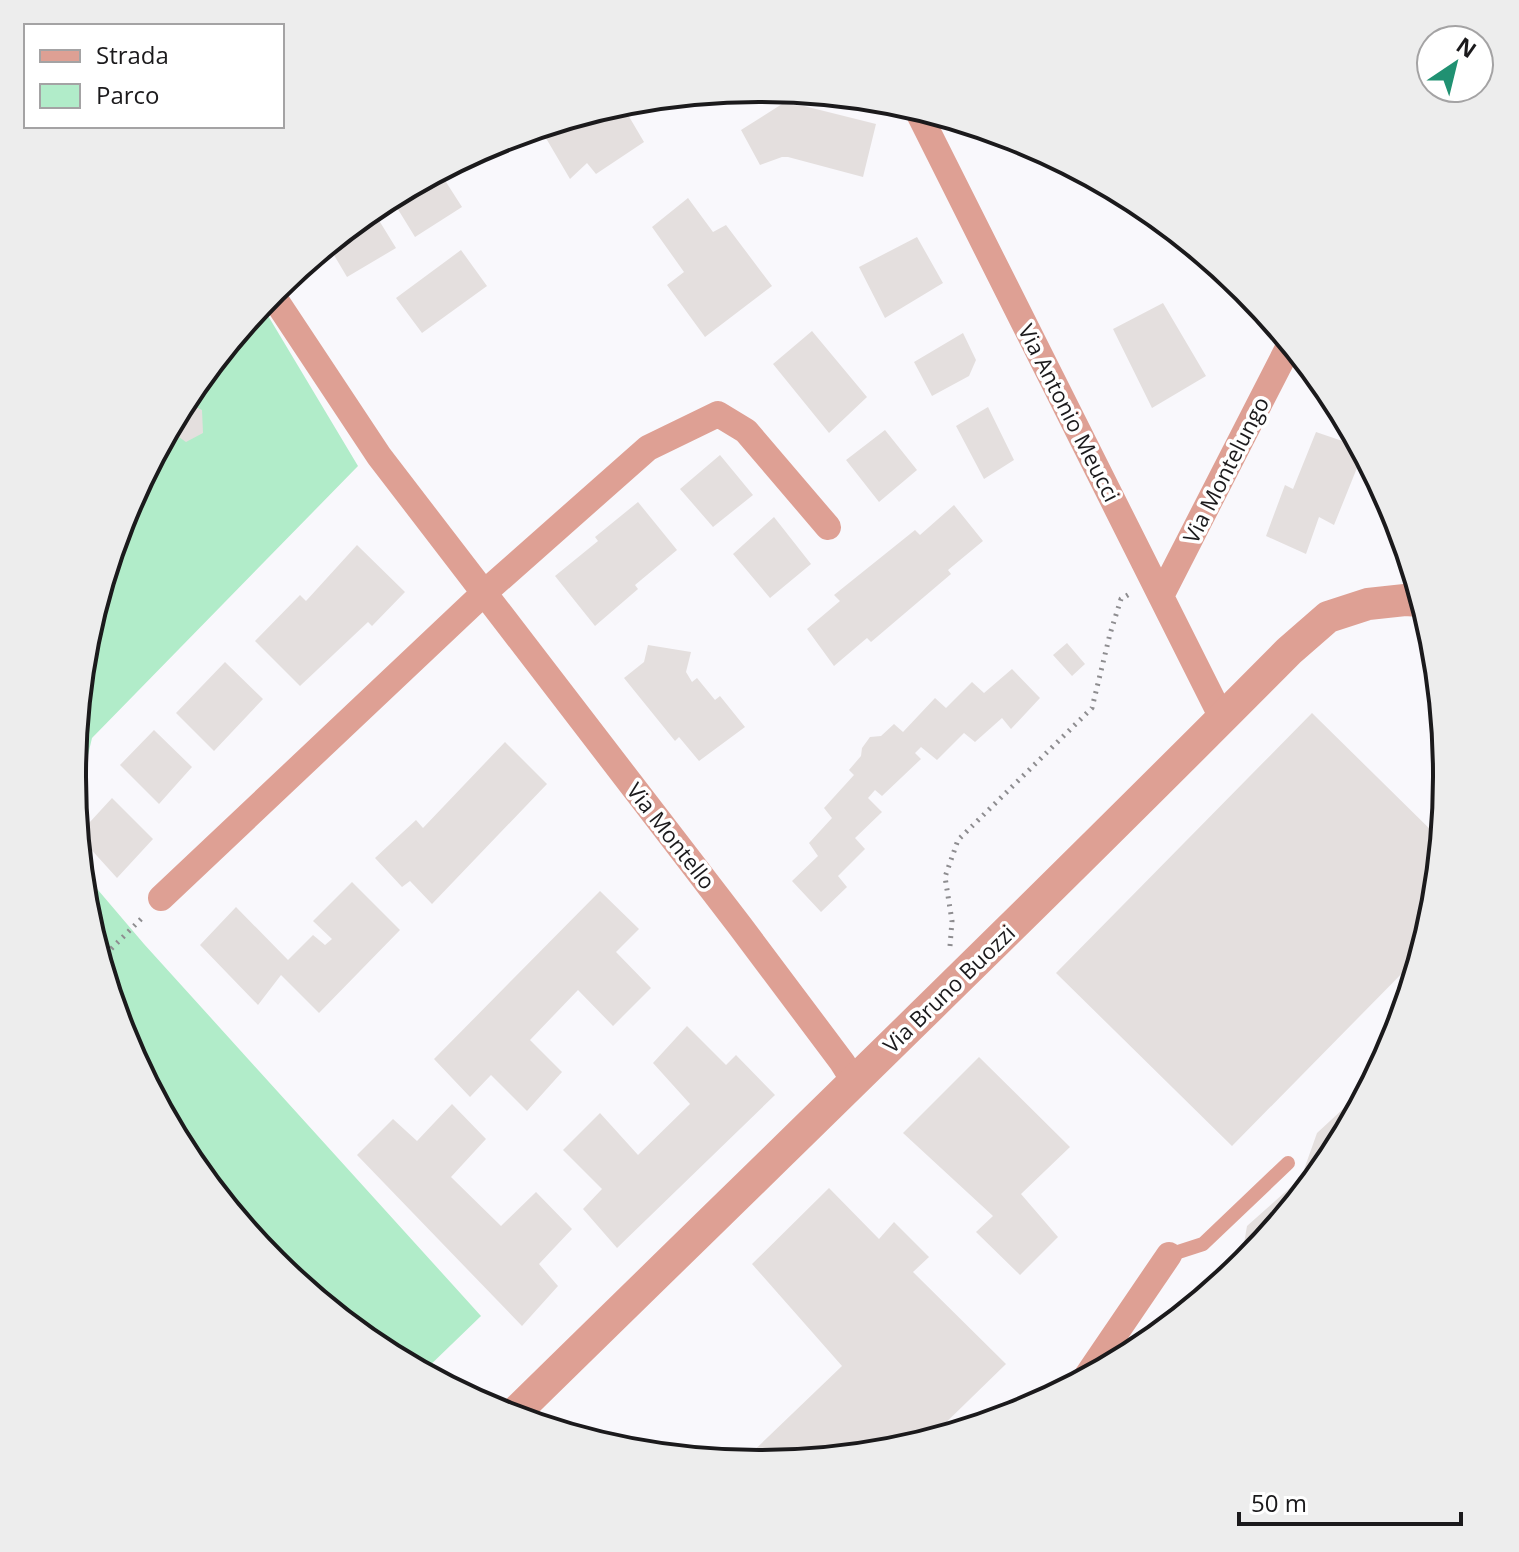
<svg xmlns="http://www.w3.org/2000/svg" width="1519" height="1552" font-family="'Open Sans',sans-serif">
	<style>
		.green { fill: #b1ecc9 }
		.building { fill: #e4dfde }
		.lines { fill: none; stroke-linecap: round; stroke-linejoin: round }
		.path { stroke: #8e8d90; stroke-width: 5; stroke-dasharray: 2 6; stroke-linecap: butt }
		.service { stroke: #dea094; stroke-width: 14 }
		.minor { stroke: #dea094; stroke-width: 26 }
		.tertiary { stroke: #dea094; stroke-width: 32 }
		.labels { text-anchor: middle; stroke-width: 7; stroke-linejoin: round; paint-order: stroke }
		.street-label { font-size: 22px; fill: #1b1a1c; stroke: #fff }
		.rim { fill: none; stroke: #1b1a1c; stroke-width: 4 }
	</style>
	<rect width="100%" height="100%" fill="#f9f8fc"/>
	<path class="green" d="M261,304L358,466L92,738L75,810L72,776L85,641L125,512L188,394Z
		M81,870L144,944L481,1316L423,1372L377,1347L273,1262L188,1158L124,1039L85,910Z"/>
	<path class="building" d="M621,103L644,142L596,174L587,163L570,179L540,128Z
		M782,104L804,106L876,124L863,177L788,157H782L760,165L741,130Z
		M439,171L462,207L415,237L391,198Z
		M688,198L713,232L726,225L772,286L705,337L667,285L684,272L652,227Z
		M372,209L396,248L347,277L328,245Z
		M917,237L943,283L885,318L859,267Z
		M461,250L487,286L422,333L396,298Z
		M1163,303L1206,376L1152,408L1113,329Z
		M812,331L867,397L829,433L773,364Z
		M963,333L976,360L969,376L932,396L914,362Z
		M184,401L202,410L203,433L186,442L169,430Z
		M988,407L1014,460L984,479L956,426Z
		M885,430L917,470L879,502L846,460Z
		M1316,432L1360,447L1363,453L1334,525L1319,517L1306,554L1266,536L1285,485L1293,489Z
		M720,455L753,495L713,527L680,489Z
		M638,502L677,550L635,585L638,589L595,626L555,576L598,541L595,537Z
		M954,505L983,541L948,570L951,574L871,642L867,638L834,666L807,629L840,601L834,595L915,530L920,535Z
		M774,517L811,564L770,598L733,554Z
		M357,545L405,592L372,626L368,622L300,686L255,641L300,595L306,601Z
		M1067,643L1085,664L1072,676L1053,655Z
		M648,645L691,652L686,672L692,682L697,678L715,700L720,696L745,727L699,761L679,737L675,741L624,678L644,662Z
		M225,662L263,699L214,751L176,713Z
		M1012,669L1040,698L1011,729L1002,718L975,742L964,733L937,760L921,747L915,753L921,759L882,796L875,790L868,798L882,812L855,838L865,849L838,876L847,887L821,912L792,881L818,856L809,843L832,818L824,808L854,775L849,770L861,756L862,748L870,737L881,736L894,724L903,732L935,698L946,708L972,682L984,693Z
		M1312,713L1441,840L1434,911L1420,955L1232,1146L1056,973Z
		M154,730L192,767L159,804L120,765Z
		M505,742L547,784L432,904L410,881L402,887L375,858L416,820L423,828Z
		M112,798L153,839L117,878L78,835Z
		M352,882L400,930L319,1013L281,975L258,1005L200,945L236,907L288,960L313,935L325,945L332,939L313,921Z
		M600,891L639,929L616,952L651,988L613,1026L578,990L530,1040L562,1072L527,1111L491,1075L470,1097L434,1059Z
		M687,1026L726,1065L736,1055L775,1095L617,1248L583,1209L602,1189L563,1150L600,1113L638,1155L690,1104L653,1063Z
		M979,1057L1070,1147L1021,1194L1058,1237L1020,1275L976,1232L993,1216L903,1133Z
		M1371,1083L1331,1158L1240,1267L1247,1226L1301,1178L1317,1133Z
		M452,1104L486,1139L451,1177L501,1226L536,1192L572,1229L539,1264L558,1286L522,1326L357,1155L393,1119L417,1141Z
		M829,1188L879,1239L894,1222L929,1257L913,1272L1006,1364L929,1439L893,1450L759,1463L742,1462L842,1366L752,1264Z"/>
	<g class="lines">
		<path class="path" d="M950,946L952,921L945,877L958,840L1092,708L1110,634L1121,599L1131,593
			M100,960L144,916"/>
		<path class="service" d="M1169,1255L1203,1244L1288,1163"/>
		<path class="minor" d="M916,108L1222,718
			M271,293L379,456L740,926L842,1062L854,1081
			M1161,596L1290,344
			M161,898L484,593L648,448L718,414L746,431L828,527
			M1086,1377L1169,1255"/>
		<path class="tertiary" d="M512,1416C772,1161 1033,909 1289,651L1328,617L1368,604L1405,600L1421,601"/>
	</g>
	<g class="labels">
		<g class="street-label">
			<text transform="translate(1069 413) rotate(63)" y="8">Via Antonio Meucci</text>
			<text transform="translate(1226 470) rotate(-63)" y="8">Via Montelungo</text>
			<text transform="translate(671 836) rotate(52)" y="8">Via Montello</text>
			<text transform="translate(949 989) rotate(-44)" y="8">Via Bruno Buozzi</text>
		</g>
	</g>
	<path d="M0 0H1519V1552H0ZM759 102H760A673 673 0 0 1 1433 775V777A673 673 0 0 1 760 1450H759A673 673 0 0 1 86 777V775A673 673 0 0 1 759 102Z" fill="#ededed" fill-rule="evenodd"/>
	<path class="rim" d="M759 102H760A673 673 0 0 1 1433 775V777A673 673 0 0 1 760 1450H759A673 673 0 0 1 86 777V775A673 673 0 0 1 759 102Z"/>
	<rect x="24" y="24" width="260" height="104" fill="#ffffff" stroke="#a4a3a4" stroke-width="2"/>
	<rect x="40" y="50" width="40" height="12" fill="#dea094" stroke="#a4a3a4" stroke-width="2"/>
	<text x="96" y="64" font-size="24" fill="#1b1a1c">Strada</text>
	<rect x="40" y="84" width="40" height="24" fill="#b1ecc9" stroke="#a4a3a4" stroke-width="2"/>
	<text x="96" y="104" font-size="24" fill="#1b1a1c">Parco</text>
	<g transform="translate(1455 64) rotate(35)"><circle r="38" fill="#ffffff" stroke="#a4a3a4" stroke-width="2"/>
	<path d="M0-6L14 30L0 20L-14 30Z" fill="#209172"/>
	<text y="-12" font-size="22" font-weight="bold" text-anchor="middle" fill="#1b1a1c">N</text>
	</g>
	<path d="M1239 1512v12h222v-12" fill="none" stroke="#1b1a1c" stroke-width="4"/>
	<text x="1251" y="1512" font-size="24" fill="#1b1a1c" stroke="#ffffff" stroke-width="6" paint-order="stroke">50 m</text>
</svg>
